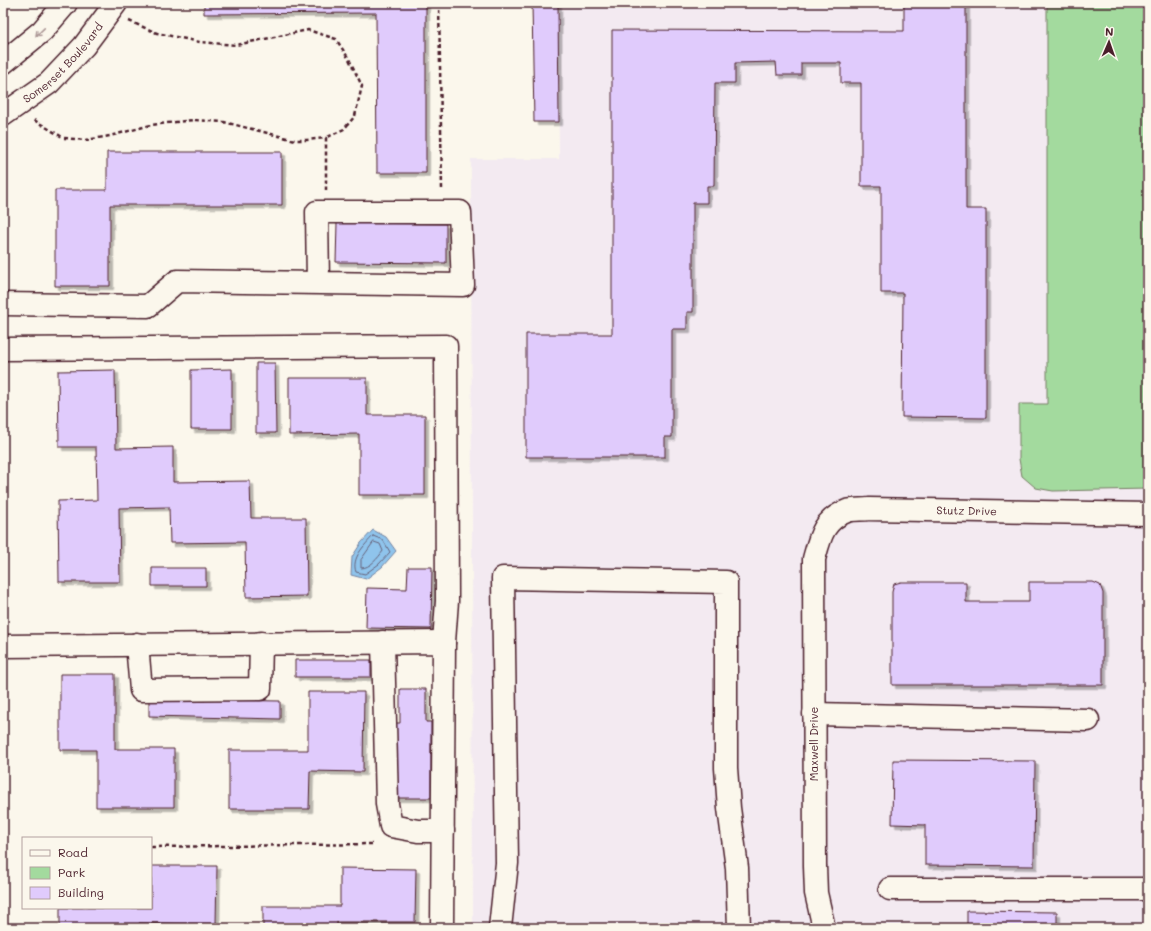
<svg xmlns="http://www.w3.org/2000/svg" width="1151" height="931" font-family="Mali,sans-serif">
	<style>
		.built { fill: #f3eaf1 }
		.green { fill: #a3da9e; stroke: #767c64 }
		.water { fill: #8fc4ec; stroke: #73829f }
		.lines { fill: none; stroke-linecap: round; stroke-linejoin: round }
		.shore { stroke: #666178; stroke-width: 1 }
		.building { fill: #e0cbfc; stroke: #4a1f2b; filter: url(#shadow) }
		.minor-casing { stroke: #4a1f2b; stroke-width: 25 }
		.path { stroke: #4a1f2b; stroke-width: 2.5; stroke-dasharray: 4 3; stroke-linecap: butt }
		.minor { stroke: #fbf7ec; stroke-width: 22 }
		.oneway { stroke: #ab9695 }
		.labels { text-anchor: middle; stroke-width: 4; stroke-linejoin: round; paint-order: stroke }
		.street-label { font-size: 11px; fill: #4a1f2b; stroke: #fbf7ec }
	</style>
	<defs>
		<filter id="shadow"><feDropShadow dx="3.5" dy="3.5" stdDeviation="0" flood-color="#0004"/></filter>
	</defs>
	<rect width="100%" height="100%" fill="#fbf7ec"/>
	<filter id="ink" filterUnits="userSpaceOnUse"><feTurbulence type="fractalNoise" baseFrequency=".025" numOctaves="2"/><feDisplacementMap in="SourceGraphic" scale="8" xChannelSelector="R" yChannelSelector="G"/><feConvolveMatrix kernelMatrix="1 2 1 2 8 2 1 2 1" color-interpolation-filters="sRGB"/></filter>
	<g filter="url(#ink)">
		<path class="built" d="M558,3H1148V928H473L471,159H559Z"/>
		<path class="green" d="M1047,3H1148V489L1053,491L1036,488L1022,476L1019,459V404H1047Z"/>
		<path class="water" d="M373,530L386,537L396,551L382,567L366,579L351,575L352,557L361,543Z"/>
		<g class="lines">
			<path class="shore" d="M373,536L383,540L390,552L379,564L365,574L356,572C351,558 364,546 373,536Z
				M374,542L380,544L383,551C378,558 370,568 361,568V560Z"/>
		</g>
		<path class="building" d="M204,3H426V173H377L376,13L204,14Z
			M532,3H558L559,122H534Z
			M904,3H966V209H986V418L902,417L903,293H881V186H861V83H841V63H801V75H777L776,62L735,63V83H715L714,186H707V203H693V312H687V329H672V437H665V457H526V334H612V30L904,31Z
			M107,152H282V205H110V286H55V190H107Z
			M337,223L446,224V263L336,262Z
			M256,363H275L276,433H256Z
			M232,369V429H191V370Z
			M115,370L116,448L173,447V482L250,481L251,518H306L307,596L246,597L245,542L170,543L169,507L119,508L120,582H59L58,501L97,500L96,447H59L58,371Z
			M289,378H367V415H425V495H359V434L289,435Z
			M408,567H432L431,629L366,628L367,588L407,589Z
			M152,568H206V586H152Z
			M901,582H966V602H1029V582H1093L1100,585L1103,593V685H892V592L894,584Z
			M295,660H371V677H295Z
			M60,674H115V749H174V807H96V750H60Z
			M400,689H426V722H431V798H395V723H400Z
			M308,692H364L363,772L310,771L309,809H229V750H308Z
			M149,699L280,701V719L149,716Z
			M893,760L1035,761L1034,866L925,865V825L892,824Z
			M151,866H217L216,924L139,923V928H60V908H151Z
			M340,868L416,869L415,922H337V928H263V906H340Z
			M967,911L1057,912V928H967Z"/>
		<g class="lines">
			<g class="minor-casing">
				<g id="minor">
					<path d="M3,63L42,31L66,3"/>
					<path id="s1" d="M3,115L49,83L84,46L116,3"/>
					<path d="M3,304L148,306L177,281L463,285L460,212H317L318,283"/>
					<path d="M3,349L446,346L447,601L444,642"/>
					<path d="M383,642L387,804L391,826L418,831H443"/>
					<path d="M137,644L141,690L260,689L261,643"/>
					<path d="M3,646L444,642L442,928"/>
					<path d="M814,714L1088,720"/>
					<path d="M890,889H1148"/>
					<path d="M500,928L507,863L503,578L726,582V768L729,808L737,868L739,928"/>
					<path id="s2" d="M824,928L816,893L815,866L814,559C820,537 823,520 847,511C853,509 862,510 869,509L1148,514"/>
				</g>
			</g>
			<path class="path" d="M439,3L442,190
				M129,21L157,33L200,42L236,45L308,30L336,39L349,59L362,86L355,116L344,129L326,138
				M34,120L64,138L86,140L110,136L151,125L193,120L224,122L295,140H307L326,138V190
				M151,847L372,844"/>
			<use href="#minor" class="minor"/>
		</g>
		<defs><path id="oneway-shaft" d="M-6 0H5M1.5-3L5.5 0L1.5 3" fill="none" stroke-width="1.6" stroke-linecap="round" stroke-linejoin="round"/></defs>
		<use class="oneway" href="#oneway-shaft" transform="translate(40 32) rotate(136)"/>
	</g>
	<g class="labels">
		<g class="street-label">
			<text dy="4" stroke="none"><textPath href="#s1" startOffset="80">Somerset Boulevard</textPath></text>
			<text dy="4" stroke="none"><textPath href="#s2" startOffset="551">Stutz Drive</textPath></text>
			<text transform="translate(814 744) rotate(-90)" y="4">Maxwell Drive</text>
		</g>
	</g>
	<rect width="1151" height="931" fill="none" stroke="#fbf7ec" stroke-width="16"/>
	<rect x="8" y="8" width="1135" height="915" fill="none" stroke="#4a1f2b" stroke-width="1.5" filter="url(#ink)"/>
	<rect x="22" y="837" width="130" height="72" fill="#fbf7ec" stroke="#b4a19f"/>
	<rect x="30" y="850" width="20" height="6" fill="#fbf7ec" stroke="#b4a19f"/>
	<text x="58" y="857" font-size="12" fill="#4a1f2b">Road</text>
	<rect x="30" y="867" width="20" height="12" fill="#a3da9e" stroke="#b4a19f"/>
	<text x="58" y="877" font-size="12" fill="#4a1f2b">Park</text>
	<rect x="30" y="887" width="20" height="12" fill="#e0cbfc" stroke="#b4a19f"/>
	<text x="58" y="897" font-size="12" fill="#4a1f2b">Building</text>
	<g transform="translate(1109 42) rotate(2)" stroke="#fbf7ec" stroke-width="3" paint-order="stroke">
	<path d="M0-3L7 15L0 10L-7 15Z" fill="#4a1f2b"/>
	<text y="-6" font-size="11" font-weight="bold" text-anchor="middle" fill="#4a1f2b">N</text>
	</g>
</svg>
